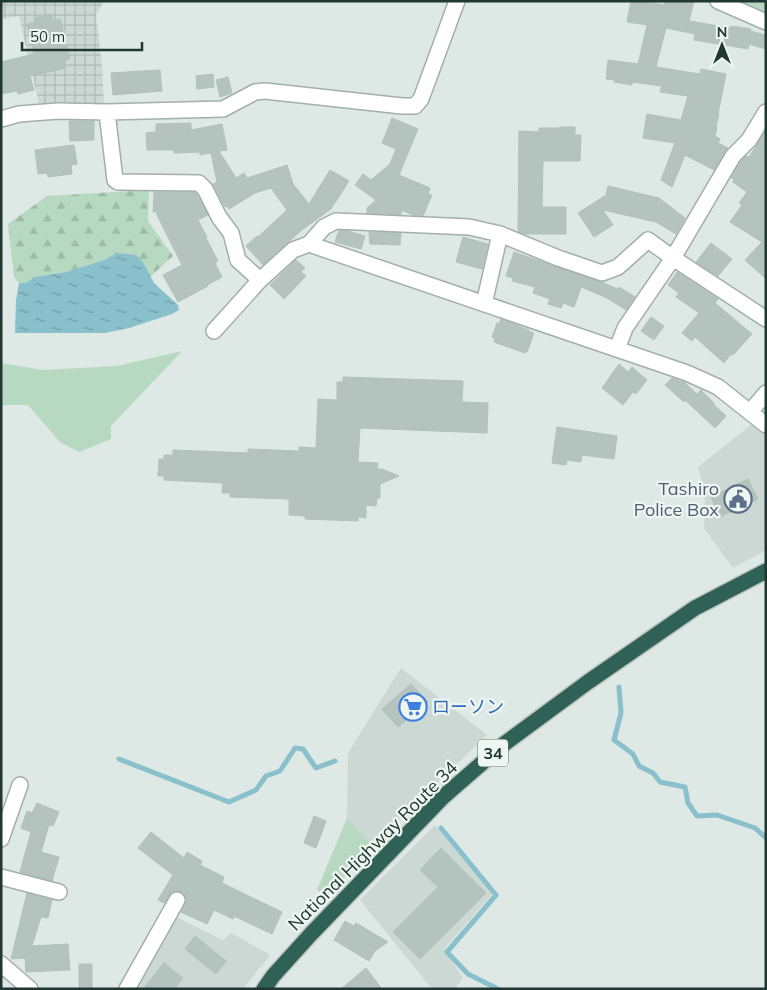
<svg xmlns="http://www.w3.org/2000/svg" width="767" height="990" font-family="Mulish,'Noto Sans JP',sans-serif">
	<style>
		.built { fill: #ccd8d3 }
		.industrial { fill: url(#industrial-grid) }
		.green { fill: #b8d9c1 }
		.forest { fill: url(#forest-firs) }
		.water { fill: url(#water-ripples) }
		.lines { fill: none; stroke-linecap: round; stroke-linejoin: round }
		.stream { stroke: #89c0cb; stroke-width: 5 }
		.building { fill: #b4c3bd; stroke: #b1c1bb }
		.street-casing { stroke: #a2afab; stroke-width: 18 }
		.highway-casing { stroke: #bcc3c1; stroke-width: 18 }
		.street { stroke: #fff; stroke-width: 15 }
		.highway { stroke: #2f6157; stroke-width: 15 }
		.labels { text-anchor: middle; stroke-width: 4.5; stroke-linejoin: round; paint-order: stroke }
		.shield { fill: #eef6f2; stroke: #5e706b; stroke-width: 1 }
		.shield-label { font-size: 16px; font-weight: bold; fill: #213731 }
		.service-label { font-size: 18px; fill: #4e5e75; stroke: #eef6f2; text-anchor: end }
		.shop-label { font-size: 18px; fill: #366cbe; stroke: #eef6f2; text-anchor: start }
		.street-label { font-size: 18px; fill: #213731; stroke: #eef6f2 }
	</style>
	<defs>
		<pattern id="industrial-grid" width="8" height="8" patternUnits="userSpaceOnUse" patternTransform="scale(1.25)"><rect width="8" height="8" fill="#ccd8d3"/><path d="M0 4h8M4 0v8" fill="none" stroke="#afbab6"/></pattern>
		<pattern id="forest-firs" width="22" height="20" patternUnits="userSpaceOnUse" patternTransform="scale(1.25)"><rect width="22" height="20" fill="#b8d9c1"/><path d="M5 1l3.5 6h-7zM16 11l3.5 6h-7z" fill="#9ebba6"/></pattern>
		<pattern id="water-ripples" width="26" height="14" patternUnits="userSpaceOnUse" patternTransform="scale(1.25)"><rect width="26" height="14" fill="#89c0cb"/><path d="M2 4q2-2 4 0t4 0M15 11q2-2 4 0t4 0" fill="none" stroke="#709da5"/></pattern>
	</defs>
	<rect width="100%" height="100%" fill="#dee8e4"/>
	<path class="built" d="M752,424L766,435V550L733,568L704,528L705,493L698,467Z
		M401,668L487,735L372,845L347,818L348,753Z
		M435,825L493,893L444,949L463,978L455,989H432L360,900Z
		M176,917L223,940L231,933L270,955L243,989H133Z"/>
	<path class="industrial" d="M1,1H104L96,15L102,65L104,106L39,104L19,16L1,19Z"/>
	<path class="green" d="M740,1H766V11L757,10Z
		M182,351L111,426V439L79,452L60,442L28,405H1V363L43,370L117,366Z
		M347,818L372,845L326,897L317,890Z"/>
	<path class="forest" d="M149,190L148,221L173,256L150,277L143,262L117,253L104,260L66,272L36,277L26,283H19L14,277L8,224L47,196Z"/>
	<path class="water" d="M117,253L136,255L143,262L154,283L178,305L179,310L172,314L129,328L105,333H15L16,300L19,283H26L35,277L66,272L104,260Z"/>
	<g class="lines">
		<path class="stream" d="M619,687L621,713L614,740L633,754L639,766L653,773L660,782L685,787L688,803L697,816L717,815L755,828L766,838
			M119,759L229,802L256,790L266,776L280,771L295,748L303,749L316,768L335,761
			M441,828L496,895L447,952L468,974L498,989"/>
	</g>
	<path class="building" d="M631,1H642L664,5L665,1H694L689,21L731,28V26L751,29L750,31L766,35V49L749,44L748,49L694,40L695,34L666,28L656,67L700,74L701,69L726,74L718,114H719L716,126L717,127L715,136L720,139L718,143L728,148L714,170L685,155L672,187L661,180L675,143L643,138L647,114L681,120L688,96L660,92L662,86L632,82V85L614,82L615,80L606,79L608,60L638,64L647,25L627,22Z
		M51,14L53,21L60,19L70,59L63,61L65,68L30,76L34,90L18,94L17,91L1,94V62L34,54L27,24L35,22L34,18Z
		M160,70L162,91L113,95L111,73Z
		M213,74L214,87L197,89L196,76Z
		M228,77L232,93L220,97L216,80Z
		M392,118L418,129L399,175L430,188L428,194L432,195L423,216L413,215L401,210V215L367,213V208L376,200L355,185L363,174L371,180L390,164L396,149L382,143Z
		M69,121H94V140L70,141Z
		M191,123V130L222,124L227,150L219,151L236,178L244,173L247,178L287,165L293,184L309,204L330,170L349,181L331,209L303,229L263,265L246,246L257,236L258,237L287,210L271,188L255,193L229,209L228,206L225,207L213,184L217,182L211,153L200,155V152L174,153V150H147L146,133L156,132V124Z
		M560,127H575V135H581L580,161H543L542,207H566V234H523L518,231L519,131L539,132V128H560Z
		M766,130V279L745,260L762,242L730,222L742,205L739,203L747,192L733,182L734,179L731,178L740,162L746,156L749,157Z
		M74,145L77,164L71,165L72,174L48,177L47,173L38,174L35,150Z
		M608,186L659,198L685,218L676,234L656,222L603,210L613,225L594,237L578,213L606,195Z
		M154,192H195L197,195L208,215L198,220L207,237L206,238L218,261L215,263L222,277L207,285L208,286L178,302L163,275L182,265L157,215V212H153Z
		M339,230L348,231L365,236L361,249L335,242Z
		M369,232L401,233L400,245L370,244Z
		M463,237L488,244L482,269L456,262Z
		M711,243L732,259L718,276L696,262Z
		M514,252L601,282L618,289L619,287L635,297L626,310L607,298L581,287L574,307L563,303L561,308L548,304L550,299L533,293L535,287L512,281L513,278L506,276Z
		M296,260L305,268L301,272L306,276L284,299L270,285Z
		M677,272L718,299L715,303L752,334L733,355L731,354L724,363L695,337L692,341L682,333L699,313L676,297L679,293L668,285Z
		M651,317L664,326L654,340L641,331Z
		M501,319L529,330L528,331L534,333L527,352H526L525,353L494,342L495,339L492,337L497,323L499,324Z
		M619,364L628,372L632,367L647,380L636,394L633,392L623,405L602,388Z
		M343,377L463,381L462,402L488,403L487,433L360,428L358,462L378,463L377,469H382L399,476L380,484V498H377L376,506L366,505V518L358,517V521L305,519V516L289,515V499L230,497V493H222L223,483L164,480V476H158L159,459H164V455H173V450L248,453V449L299,451V447L316,448L318,399L337,400V382H343Z
		M672,378L678,380L681,382L682,381L684,382L697,394L701,390L714,403L713,404L726,416L715,428L685,400L684,402L665,385Z
		M557,427L617,436L614,459L582,455L581,462L567,460L566,465L552,463Z
		M748,479L758,499L720,517L711,497Z
		M411,684L428,702L398,727L382,709Z
		M37,803L59,812L53,826L49,825L41,852L59,857L52,881L20,872L31,832L21,828L27,811L32,813Z
		M314,816L326,821L316,848L304,843Z
		M151,832L184,858L187,852L202,861L200,865L224,877L222,883L282,912L272,934L234,916L233,919L214,910L207,924L181,912L186,900L185,895L181,892L176,891L172,892L164,903L158,900L173,875L138,848Z
		M441,848L486,893L420,959L393,932L438,887L420,870Z
		M27,893L52,900L48,918L41,917L32,946L68,944L70,970L26,972L25,958L11,959Z
		M345,921L354,926L356,923L388,942L375,951L369,961L334,940Z
		M195,936L226,961L216,974L185,949Z
		M164,963L183,978L174,989H143Z
		M79,964H92V989H79Z
		M366,968L382,989H341Z"/>
	<g class="lines">
		<g class="street-casing">
			<path id="street" d="M718,1L766,22
				M107,112L115,180L118,182L199,183L205,189L219,217L231,233L238,260L260,280
				M1,119L19,114L58,111L107,112L223,109L255,92L265,91L402,106H415L421,99L457,1
				M309,244L324,227L336,221L469,227L500,234L558,258L602,273L618,267L648,240L673,258L766,319
				M484,304L500,234
				M214,331L260,280L293,250L309,244L687,373L718,387L766,425
				M617,349L625,328L673,258L733,156L749,140L766,112
				M750,412L766,393
				M1,839L20,785
				M1,877L59,892
				M1,964L30,989
				M127,989L177,900"/>
		</g>
		<g class="highway-casing">
			<path id="highway" d="M264,989L273,976L311,934L443,797L504,744L588,682L695,608L766,571"/>
		</g>
		<use href="#street" class="street"/>
		<use href="#highway" class="highway"/>
	</g>
	<defs>
		<g id="civic-ring" transform="scale(1.4375)"><circle r="9.5" fill="#eef6f2" stroke="#5c6f8a" stroke-width="1.5"/><path d="M-.6-6.5H3V-4.5H.6V-3L4-1V1h2V6H-6V1h2V-1L-.6-3ZM-1.2 2.5V6h2.4V2.5Z" fill="#5c6f8a"/></g>
		<g id="supermarket-ring" transform="scale(1.4375)"><circle r="9.5" fill="#eef6f2" stroke="#3f7fe0" stroke-width="1.5"/><path d="M-6-5.5h2.5l.6 2H6L4.5 2H-2.5L-4.4-4H-6ZM-1.5 3.2a1.3 1.3 0 1 0 .1 0ZM3 3.2a1.3 1.3 0 1 0 .1 0Z" fill="#3f7fe0"/></g>
	</defs>
	<g fill-rule="evenodd">
		<use href="#civic-ring" x="738" y="499"/>
		<use href="#supermarket-ring" x="413" y="707"/>
	</g>
	<g class="labels">
		<rect class="shield" x="478" y="739.5" width="30" height="27" rx="4"/>
		<g class="shield-label">
			<text x="493" y="759">34</text>
		</g>
		<g class="service-label">
			<text x="719" y="495">Tashiro<tspan x="719" dy="21">Police Box</tspan></text>
		</g>
		<g class="shop-label">
			<text x="432" y="713">ローソン</text>
		</g>
		<g class="street-label">
			<text transform="translate(373 846) rotate(-45)" y="6">National Highway Route 34</text>
		</g>
	</g>
	<rect width="767" height="990" fill="none" stroke="#213731" stroke-width="5"/>
	<g transform="translate(722 45)" stroke="#eef6f2" stroke-width="4" paint-order="stroke">
	<path d="M0-4L9 19L0 12L-9 19Z" fill="#213731"/>
	<text y="-8" font-size="14" font-weight="bold" text-anchor="middle" fill="#213731">N</text>
	</g>
	<path d="M22 42v8h120v-8" fill="none" stroke="#213731" stroke-width="2.5"/>
	<text x="30" y="42" font-size="15" fill="#213731" stroke="#eef6f2" stroke-width="4" paint-order="stroke">50 m</text>
</svg>
